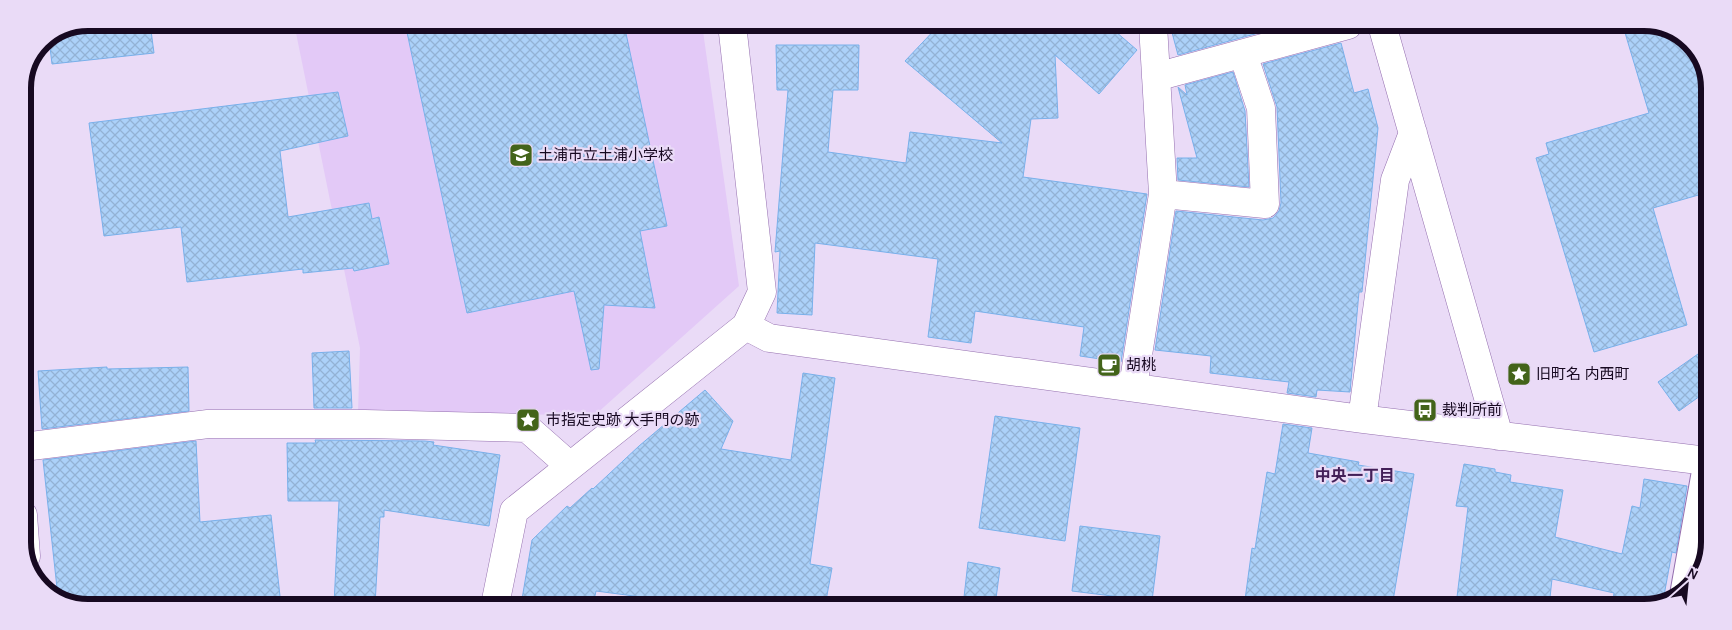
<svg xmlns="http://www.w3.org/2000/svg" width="1732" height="630" font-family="Karla,'Noto Sans JP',sans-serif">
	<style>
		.built { fill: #e3c9f7 }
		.building { fill: url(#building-cross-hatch); stroke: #79b0ea }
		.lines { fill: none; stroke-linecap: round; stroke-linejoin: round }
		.service-casing { stroke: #946faf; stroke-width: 26 }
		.minor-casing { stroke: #946faf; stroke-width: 29 }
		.service { stroke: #fff; stroke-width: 24 }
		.minor { stroke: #fff; stroke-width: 28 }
		.labels { text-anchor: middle; stroke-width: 4.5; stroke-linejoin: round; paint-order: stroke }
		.poi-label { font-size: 15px; fill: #170921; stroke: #eadbf7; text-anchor: start }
		.neighbourhood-label { font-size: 16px; font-weight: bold; fill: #431f58; stroke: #eadbf7 }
		.rim { fill: none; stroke: #170921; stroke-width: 6 }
	</style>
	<defs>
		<pattern id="building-cross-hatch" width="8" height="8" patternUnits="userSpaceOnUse" patternTransform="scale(1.25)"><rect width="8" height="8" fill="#acd1f9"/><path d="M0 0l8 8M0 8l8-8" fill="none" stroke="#93b2d5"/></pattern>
	</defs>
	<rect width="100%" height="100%" fill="#eadbf7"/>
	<path class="built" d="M294,23L702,24L739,286L595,415L358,413L360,348Z"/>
	<path class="building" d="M88,23H150L154,53L52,64L49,39Z
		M405,23L624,24L667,226L640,231L655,308L604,305L599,369L591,370L574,291L467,313Z
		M940,24L1108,25L1137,50L1099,94L1055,55L1058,118L1031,119L1023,177L1147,194L1121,362L1080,356L1084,327L975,311L971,343L928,337L938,259L815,243L812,315L777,313L780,251L775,252L788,90H777L776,45H859L858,90H833L828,152L906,163L910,132L1002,143L905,61Z
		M1170,25H1288L1178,55Z
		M1623,26H1665L1696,48L1709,83V192L1653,208L1687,325L1594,352L1536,158L1549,154L1546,143L1649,113Z
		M1341,43L1354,93L1368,89L1378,128L1362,292H1359L1350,392L1317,390L1316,397L1287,393L1289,382L1210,373L1211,356L1155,350L1176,211L1263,220L1273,218L1279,211L1281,203L1277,107L1263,64Z
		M1233,72L1245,111L1249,187L1178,180L1177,158H1197L1178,87L1187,95L1185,85Z
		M338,92L348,136L280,151L288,217L369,203L372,219L379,217L389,264L354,271L353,268L303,273V269L187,282L181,227L104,236L89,123Z
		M1708,347L1707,391L1679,411L1658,382Z
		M349,351L352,408H314L312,353Z
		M107,367V369L188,367L189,411L42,429L38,371Z
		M803,373L835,378L810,564L832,568L825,606L664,605V600L596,591L593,605H521L532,540L567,506L570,508L592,488L593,489L639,446L705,390L733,421L721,449L791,460Z
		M995,416L1080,428L1065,541L979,528Z
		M1283,424L1312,428L1308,453L1359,462L1358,465L1414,474L1392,607H1244L1252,548L1255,549L1267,472L1275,474Z
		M315,440L425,441L434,442L433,445L500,455L489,526L384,510V517H380L375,605H334L339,501H288L287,443H316Z
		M196,441L200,522L271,515L281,605L67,604L58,597L43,460Z
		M1464,464L1495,469V472L1511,475L1510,482L1563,490L1555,537L1622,554L1632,506L1640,508L1644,479L1687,486L1676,553L1672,552L1663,601L1644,608L1612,607L1614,593L1552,579L1549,607H1503L1504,603L1457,597L1468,507L1456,506Z
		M1080,526L1160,536L1152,601L1072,591Z
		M968,562L1000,568L995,606H963Z"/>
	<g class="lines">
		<g class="service-casing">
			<path id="service" d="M1682,595L1706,460"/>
		</g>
		<g class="minor-casing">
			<path id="minor" d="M1382,25L1499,436
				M1156,77L1348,25
				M1163,194L1265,204L1261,108L1243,54
				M746,326L769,338L1362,419L1707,461
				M1133,387L1163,194L1153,25
				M1362,419L1395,180L1413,133
				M23,447L208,424H365L527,428L570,466
				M23,515L26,556
				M495,605L514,511L746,326L762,292L732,24"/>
		</g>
		<use href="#service" class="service"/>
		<use href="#minor" class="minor"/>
	</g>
	<defs>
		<g id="school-square" transform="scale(1.25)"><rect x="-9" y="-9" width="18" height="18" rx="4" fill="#43641a" stroke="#eadbf7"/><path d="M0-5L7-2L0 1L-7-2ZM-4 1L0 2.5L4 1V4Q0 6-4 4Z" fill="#fff"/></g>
		<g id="cafe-square" transform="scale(1.25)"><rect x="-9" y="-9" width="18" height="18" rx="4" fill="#43641a" stroke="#eadbf7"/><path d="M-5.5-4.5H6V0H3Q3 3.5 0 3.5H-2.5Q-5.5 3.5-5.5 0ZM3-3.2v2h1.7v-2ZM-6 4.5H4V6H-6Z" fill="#fff"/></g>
		<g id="sight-square" transform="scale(1.25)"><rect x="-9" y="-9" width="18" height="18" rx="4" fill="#43641a" stroke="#eadbf7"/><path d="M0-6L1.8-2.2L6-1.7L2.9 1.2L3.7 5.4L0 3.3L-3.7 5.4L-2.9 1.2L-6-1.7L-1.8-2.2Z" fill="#fff"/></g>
		<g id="bus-square" transform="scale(1.25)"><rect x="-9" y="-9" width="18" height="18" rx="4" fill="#43641a" stroke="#eadbf7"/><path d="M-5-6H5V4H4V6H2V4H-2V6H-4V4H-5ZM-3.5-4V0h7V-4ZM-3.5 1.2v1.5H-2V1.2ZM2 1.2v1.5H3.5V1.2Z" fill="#fff"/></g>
	</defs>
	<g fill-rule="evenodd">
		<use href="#school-square" x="521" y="155"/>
		<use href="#cafe-square" x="1109" y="365"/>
		<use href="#sight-square" x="1519" y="374"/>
		<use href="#bus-square" x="1425" y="410"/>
		<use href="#sight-square" x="528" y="420"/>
	</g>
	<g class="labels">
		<g class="poi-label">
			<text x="538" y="160">土浦市立土浦小学校</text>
			<text x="1126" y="370">胡桃</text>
			<text x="1536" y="379">旧町名 内西町</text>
			<text x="1442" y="415">裁判所前</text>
			<text x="546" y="425">市指定史跡 大手門の跡</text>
		</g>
		<g class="neighbourhood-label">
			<text x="1355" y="481">中央一丁目</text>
		</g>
	</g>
	<path d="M0 0H1732V630H0ZM88 31H1644A57 57 0 0 1 1701 88V542A57 57 0 0 1 1644 599H88A57 57 0 0 1 31 542V88A57 57 0 0 1 88 31Z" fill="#eadbf7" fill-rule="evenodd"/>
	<path class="rim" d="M88 31H1644A57 57 0 0 1 1701 88V542A57 57 0 0 1 1644 599H88A57 57 0 0 1 31 542V88A57 57 0 0 1 88 31Z"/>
	<g transform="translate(1687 585) rotate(27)" stroke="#eadbf7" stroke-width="4" paint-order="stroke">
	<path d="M0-4L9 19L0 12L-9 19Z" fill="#170921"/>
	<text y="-8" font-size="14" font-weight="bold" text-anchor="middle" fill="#170921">N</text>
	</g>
</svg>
